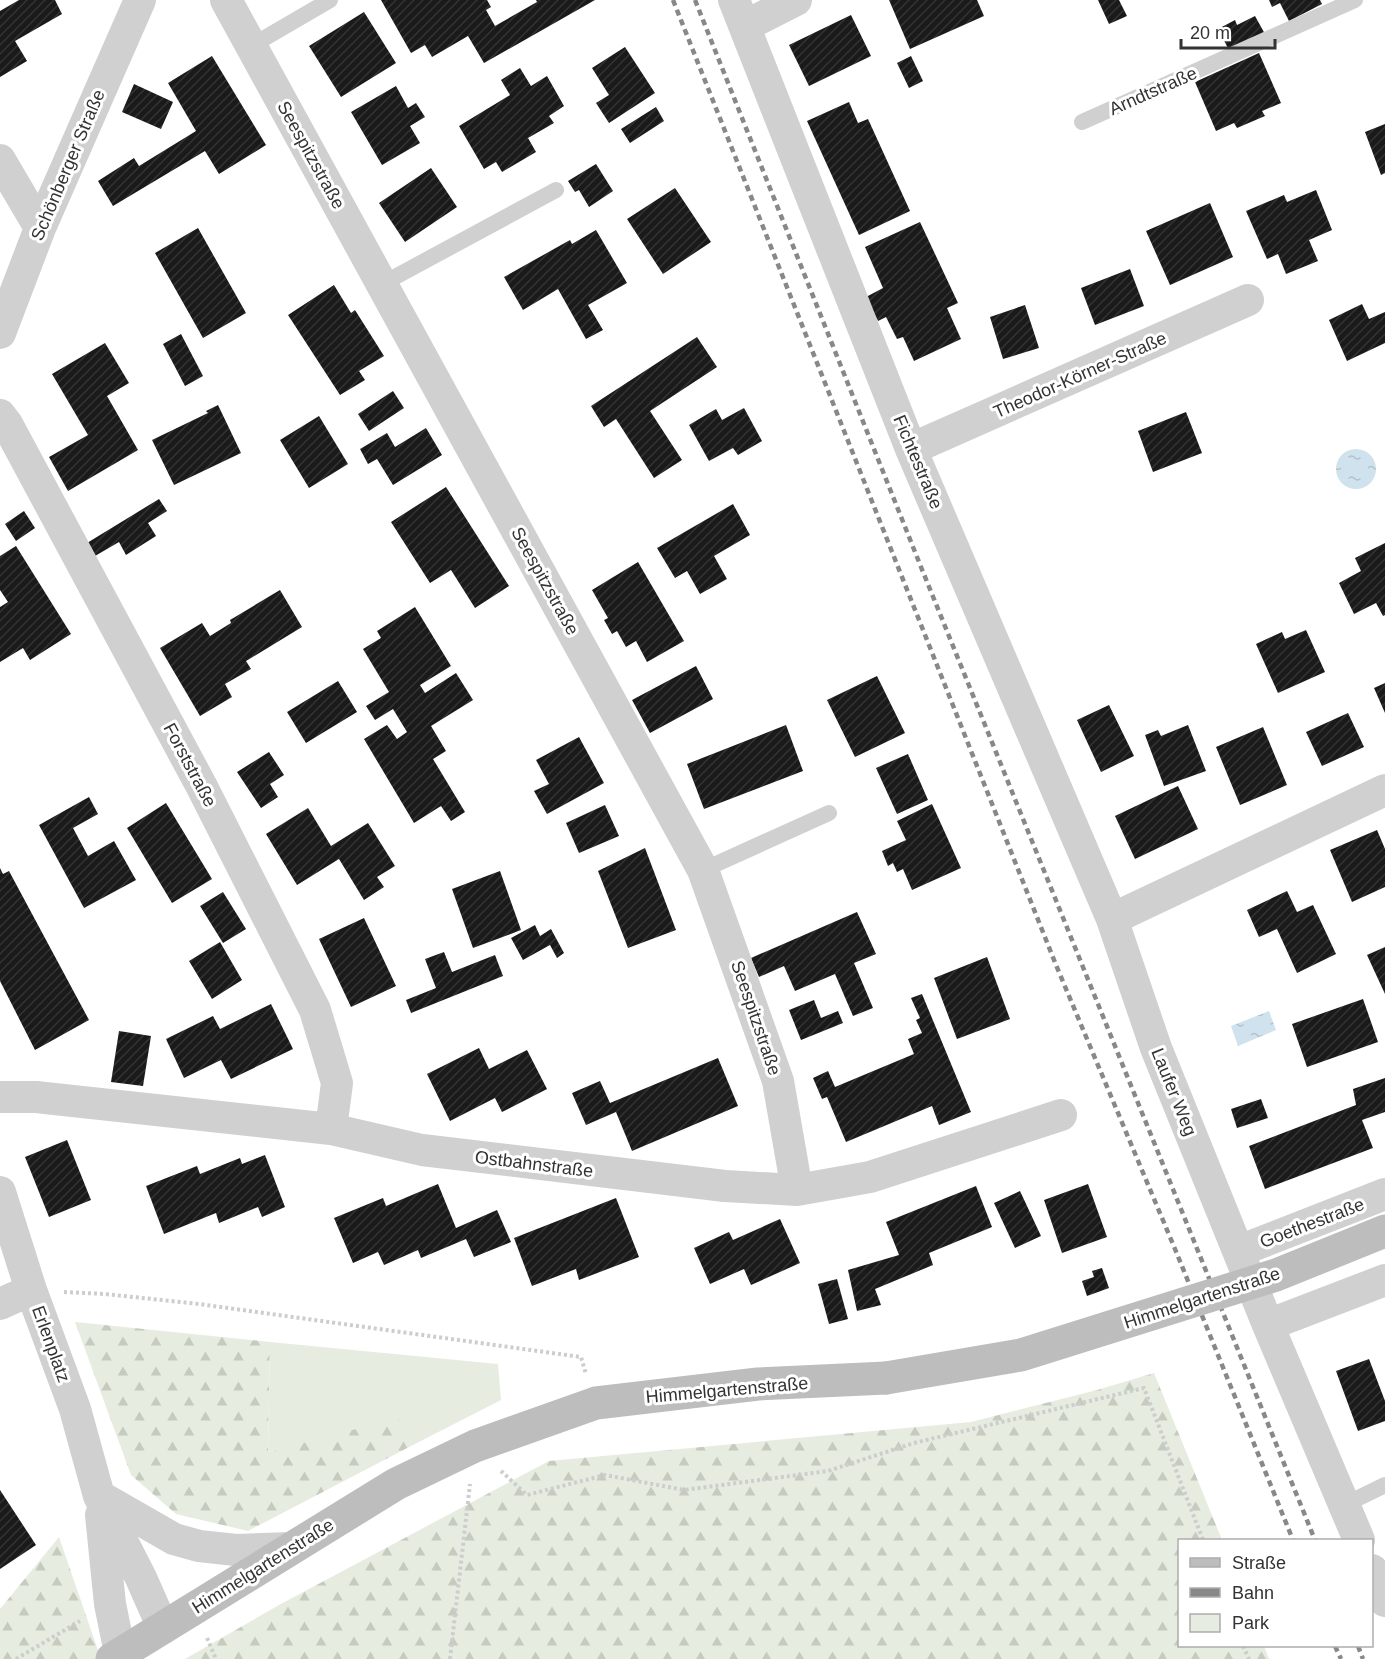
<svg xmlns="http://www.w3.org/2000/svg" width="1385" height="1659" font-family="Arial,sans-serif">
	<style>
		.forest { fill: url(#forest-firs) }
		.park { fill: #e6ecdf }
		.water { fill: url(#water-ripples) }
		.building { fill: url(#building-hatch) }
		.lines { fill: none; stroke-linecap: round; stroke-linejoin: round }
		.path { stroke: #cdcdcd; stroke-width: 4; stroke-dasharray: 3 3; stroke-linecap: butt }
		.lane { stroke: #d0d0d0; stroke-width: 16 }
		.street { stroke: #d0d0d0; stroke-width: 32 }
		.secondary { stroke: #bdbdbd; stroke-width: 33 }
		.rail { stroke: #888; stroke-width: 4.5; stroke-dasharray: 6 4.5; stroke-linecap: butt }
		.secondary-bridge { stroke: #bdbdbd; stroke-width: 33 }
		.labels { text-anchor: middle; stroke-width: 6; stroke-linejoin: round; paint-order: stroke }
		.street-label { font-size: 18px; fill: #333; stroke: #fff }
	</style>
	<defs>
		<pattern id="forest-firs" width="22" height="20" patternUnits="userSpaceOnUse" patternTransform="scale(1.5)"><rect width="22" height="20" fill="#e6ecdf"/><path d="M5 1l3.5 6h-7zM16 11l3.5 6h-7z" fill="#c6cbc0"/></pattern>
		<pattern id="water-ripples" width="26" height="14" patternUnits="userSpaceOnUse" patternTransform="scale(1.5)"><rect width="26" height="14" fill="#cfe2ee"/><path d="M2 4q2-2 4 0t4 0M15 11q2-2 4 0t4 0" fill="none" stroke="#b2c2cd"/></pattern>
		<pattern id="building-hatch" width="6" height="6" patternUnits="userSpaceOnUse" patternTransform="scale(1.5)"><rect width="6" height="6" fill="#1a1a1a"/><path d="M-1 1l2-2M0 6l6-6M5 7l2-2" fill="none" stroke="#333"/></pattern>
	</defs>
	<rect width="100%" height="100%" fill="#fff"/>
	<path class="forest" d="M75,1322L270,1342L268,1452L399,1417L413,1445L248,1531L176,1514L131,1475Z
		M1154,1373L1222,1540H1180V1646H1264L1269,1659H185L279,1605L549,1461L971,1422L1097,1390Z
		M59,1537L101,1659H0V1609Z"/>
	<path class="park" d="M270,1342L498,1364L501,1400L413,1445L398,1418L268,1452Z"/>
	<path class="water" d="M1336 469a20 20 0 1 1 40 0a20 20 0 1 1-40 0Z
		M1269,1011L1276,1030L1238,1046L1231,1026Z"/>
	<path class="building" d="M19,0H55L62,14L15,41L27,61L0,77V11Z
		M381,0H487L491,7L486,10L495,26L537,2L536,0H595L484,63L468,36L432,57L425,45L411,53Z
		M889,0H977L984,16L910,49Z
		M1098,0H1119L1127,16L1109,24Z
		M1269,0H1320L1322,4L1289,21L1280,3L1272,7Z
		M364,12L396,63L341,97L309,46Z
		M851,15L871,56L809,86L789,45Z
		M1255,16L1265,34L1230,52L1218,29L1235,20L1237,25Z
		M625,47L655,93L609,123L596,103L609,95L592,68Z
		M1259,53L1281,103L1262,111L1265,116L1237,128L1234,123L1216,131L1195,82Z
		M212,56L266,145L219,174L205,151L113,206L98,181L134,158L139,166L196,131L168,83Z
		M911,56L923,81L909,88L897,63Z
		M520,68L531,86L547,76L564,106L549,116L554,123L528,138L536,152L502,172L496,162L484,169L459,126L510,95L501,80Z
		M134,84L173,102L161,129L122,112Z
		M396,86L408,108L416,103L425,117L410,126L420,143L382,165L351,112Z
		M849,102L858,123L868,119L910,211L859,235L807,121Z
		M656,107L664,121L630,143L621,129Z
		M1385,124V173L1381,175L1365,132Z
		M596,164L613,191L589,207L579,190L575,192L568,181Z
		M431,168L457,207L405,242L379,203Z
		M675,188L711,242L663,274L627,219Z
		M1316,190L1332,230L1309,240L1318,261L1286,274L1278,254L1267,259L1246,211L1284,195L1287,202Z
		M1210,203L1233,257L1170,285L1146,231Z
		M920,222L958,303L947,308L961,339L914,361L903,337L897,339L886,317L878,321L866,297L883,288L865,247Z
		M198,228L246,313L203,338L155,253Z
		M596,230L627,283L588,305L603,330L586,339L558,289L523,310L504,277L570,240L572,244Z
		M1130,269L1144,306L1095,325L1081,288Z
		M334,285L351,313L355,310L384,356L359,371L365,380L340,395L288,315Z
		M1362,304L1369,319L1385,312V343L1347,361L1329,320Z
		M1025,305L1039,348L1003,359L990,317Z
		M181,334L203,376L185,386L163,344Z
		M697,337L717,367L650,411L682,460L654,478L616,419L604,427L591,406Z
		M105,343L129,383L107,396L138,450L68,491L49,457L88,435L52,374Z
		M393,391L404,408L369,431L358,414Z
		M218,405L241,453L174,485L152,440L208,413L206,411Z
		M744,408L762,441L738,455L733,448L709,461L689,425L716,409L722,420Z
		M1186,412L1202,453L1153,472L1138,431Z
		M319,416L348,464L309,488L280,440Z
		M426,428L442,455L393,485L377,459L368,464L360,449L387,433L395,447Z
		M446,487L509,586L475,608L451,570L430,583L391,522Z
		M159,499L167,511L148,523L156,536L126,555L119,542L95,556L87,543Z
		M733,504L750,535L714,556L727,579L700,594L687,571L675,578L657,548Z
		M24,511L35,528L16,541L5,524Z
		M1385,543V615L1383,616L1376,603L1354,614L1339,583L1361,571L1355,558Z
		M16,546L71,634L30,660L23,648L0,662V607L8,602L0,590V556Z
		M638,562L684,641L647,662L636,641L626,647L617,631L612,634L604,620L608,618L592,590Z
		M280,590L302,627L246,661L251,669L225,684L232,697L200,716L160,648L202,623L210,636L231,623L230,620Z
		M415,607L451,666L420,685L425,693L456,673L473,700L431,726L446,751L433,759L465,812L451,821L441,806L414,823L364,739L387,725L397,739L407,732L393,709L375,720L366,706L389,692L363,649L381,638L377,631Z
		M1306,630L1325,672L1278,693L1256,644L1282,632L1285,639Z
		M696,666L713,699L650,733L632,700Z
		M877,676L905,733L855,757L827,700Z
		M338,681L357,712L306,743L287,712Z
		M1385,683V713L1374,688Z
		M1109,705L1134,756L1101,772L1077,720Z
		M1348,713L1364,747L1322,766L1306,732Z
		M786,725L803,771L704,809L687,764Z
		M1188,725L1206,771L1164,786L1145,735L1158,730L1161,736Z
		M1263,727L1287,785L1240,805L1216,747Z
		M579,737L604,783L547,814L534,791L549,784L536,760Z
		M269,752L284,775L270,784L278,797L261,808L237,772Z
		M908,754L928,800L897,814L876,768Z
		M1178,786L1198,829L1135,859L1115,816Z
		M89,797L98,814L73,828L88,856L114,841L136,880L84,908L39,825Z
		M166,803L212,879L172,903L127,828Z
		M932,804L961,868L912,890L903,869L897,872L893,863L888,866L882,851L906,840L897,821Z
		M605,805L619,836L579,853L566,823Z
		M308,808L331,846L368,823L395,866L377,877L384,887L364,900L339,859L297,885L266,834Z
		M1377,830L1385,849V887L1352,902L1330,850Z
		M645,848L676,930L628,948L598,871Z
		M0,868L3,874L9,871L89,1020L35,1050L0,981Z
		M500,871L521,930L473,948L452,889Z
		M1287,891L1297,912L1313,905L1336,954L1297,973L1277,929L1259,937L1247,910Z
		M223,892L246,929L223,943L200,906Z
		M857,912L876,954L854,963L873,1008L853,1016L835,974L795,991L784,966L759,977L751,958Z
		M364,918L396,986L351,1007L319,939Z
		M535,925L540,936L551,929L564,953L557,958L550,945L523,960L511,938Z
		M220,942L242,980L212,999L189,961Z
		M1385,947V994L1367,955Z
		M444,952L452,972L495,955L503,976L411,1013L406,1000L436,988L425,959Z
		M987,957L1010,1019L957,1039L934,978Z
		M922,994L971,1112L939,1125L932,1106L846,1142L827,1097L822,1099L813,1078L828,1071L835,1087L914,1054L908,1039L922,1033L916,1020L920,1018L911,998Z
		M1363,999L1378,1042L1307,1067L1292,1024Z
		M814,1000L821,1018L838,1011L843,1023L801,1040L789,1010Z
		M271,1004L293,1049L231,1079L221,1060L184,1078L166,1039L213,1016L220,1029Z
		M119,1031L151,1036L143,1086L111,1082Z
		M479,1048L489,1069L527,1050L547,1089L502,1112L495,1098L450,1121L427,1074Z
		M718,1058L738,1106L632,1151L616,1112L586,1125L572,1093L600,1081L610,1103Z
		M1385,1078V1112L1362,1120L1373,1148L1265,1189L1249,1146L1356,1105L1353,1089Z
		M1261,1099L1268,1118L1237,1128L1231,1109Z
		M67,1140L91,1200L49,1217L25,1157Z
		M265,1155L285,1207L262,1217L258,1207L219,1223L216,1213L164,1234L146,1186L197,1166L200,1174L240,1158L242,1164Z
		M438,1184L456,1228L497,1210L511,1242L474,1257L466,1239L421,1258L418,1250L384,1265L378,1252L353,1263L334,1218L383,1198L386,1206Z
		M1088,1184L1107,1237L1062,1253L1044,1200Z
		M976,1186L992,1227L929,1253L933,1265L875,1289L881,1305L857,1311L848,1270L899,1255L886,1222Z
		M1020,1191L1041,1236L1015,1248L994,1203Z
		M616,1198L639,1257L579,1280L576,1269L532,1286L514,1238Z
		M780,1219L800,1263L751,1285L744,1269L710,1284L694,1248L729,1232L733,1240Z
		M1102,1268L1109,1288L1087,1296L1082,1281L1094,1277L1092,1271Z
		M837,1279L848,1319L829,1324L818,1284Z
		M1369,1359L1385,1401V1421L1358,1431L1336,1371Z
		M0,1490L36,1545L0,1569Z"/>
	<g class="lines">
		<path class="path" d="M64,1292L105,1294L199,1304L581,1357L586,1374
			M501,1471L527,1495L605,1475L684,1490L828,1471L914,1443L1144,1388L1203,1540
			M207,1638L216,1659
			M1243,1646L1249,1659
			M16,1659L80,1621
			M450,1659L470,1484"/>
		<path class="lane" d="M251,46L330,0
			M1082,122L1355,0
			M382,284L556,190
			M703,870L829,813
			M1344,1505L1385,1485"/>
		<path class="street" d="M226,0L703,870L778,1081L797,1190
			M734,0L911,449L1112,919L1156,1048L1268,1325L1359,1540
			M745,26L796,0
			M0,160L40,228
			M0,333L40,228L140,0
			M0,415L7,424L202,787L315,1010L337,1083L331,1129
			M911,449L1248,300
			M1112,919L1385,790
			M0,1097H36L331,1129L422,1150L725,1186L797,1190L870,1177L1061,1115
			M0,1192L31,1290L75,1409L99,1496L141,1578L163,1628
			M1239,1251L1385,1194
			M0,1304L31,1290
			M1268,1325L1385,1280
			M99,1496L174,1539L199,1546L236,1550L292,1548
			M101,1515L110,1604L120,1653
			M1372,1570L1385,1601"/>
		<path class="secondary" d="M112,1659L396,1484L475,1446L596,1403L758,1384L886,1378"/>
		<path class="rail" d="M673,0L1056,965L1175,1249L1293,1540
			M695,0L921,567L1315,1540
			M1335,1646L1341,1659
			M1358,1646L1363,1659"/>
		<path class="secondary-bridge" d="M886,1378L1021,1355L1276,1275L1385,1231"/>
	</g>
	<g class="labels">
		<g class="street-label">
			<text transform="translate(1153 91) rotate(-24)" y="6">Arndtstraße</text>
			<text transform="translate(311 155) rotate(61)" y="6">Seespitzstraße</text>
			<text transform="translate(68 165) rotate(-67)" y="6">Schönberger Straße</text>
			<text transform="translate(1080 375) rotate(-24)" y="6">Theodor-Körner-Straße</text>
			<text transform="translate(918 462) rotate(67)" y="6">Fichtestraße</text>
			<text transform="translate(545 581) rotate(61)" y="6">Seespitzstraße</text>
			<text transform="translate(190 765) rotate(62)" y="6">Forststraße</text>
			<text transform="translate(756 1018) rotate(71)" y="6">Seespitzstraße</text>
			<text transform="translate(1174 1092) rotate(68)" y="6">Laufer Weg</text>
			<text transform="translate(534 1164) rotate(7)" y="6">Ostbahnstraße</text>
			<text transform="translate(1312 1223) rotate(-21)" y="6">Goethestraße</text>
			<text transform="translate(1202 1298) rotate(-18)" y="6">Himmelgartenstraße</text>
			<text transform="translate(51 1344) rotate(70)" y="6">Erlenplatz</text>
			<text transform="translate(727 1390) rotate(-5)" y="6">Himmelgartenstraße</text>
			<text transform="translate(263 1566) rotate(-32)" y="6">Himmelgartenstraße</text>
		</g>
	</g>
	<rect x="1178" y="1539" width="195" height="108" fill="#ffffff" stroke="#adadad" stroke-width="1.5"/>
	<rect x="1190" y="1558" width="30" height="9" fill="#bdbdbd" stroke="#adadad" stroke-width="1.5"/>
	<text x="1232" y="1569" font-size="18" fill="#333333">Straße</text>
	<rect x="1190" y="1588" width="30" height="9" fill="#888888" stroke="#adadad" stroke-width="1.5"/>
	<text x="1232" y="1599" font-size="18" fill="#333333">Bahn</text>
	<rect x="1190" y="1614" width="30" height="18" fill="#e6ecdf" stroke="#adadad" stroke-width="1.5"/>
	<text x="1232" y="1629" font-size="18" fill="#333333">Park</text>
	<path d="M1181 39v9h94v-9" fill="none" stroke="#333333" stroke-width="3"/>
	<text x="1190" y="39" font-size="18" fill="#333333" stroke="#ffffff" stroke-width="4.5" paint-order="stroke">20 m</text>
</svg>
